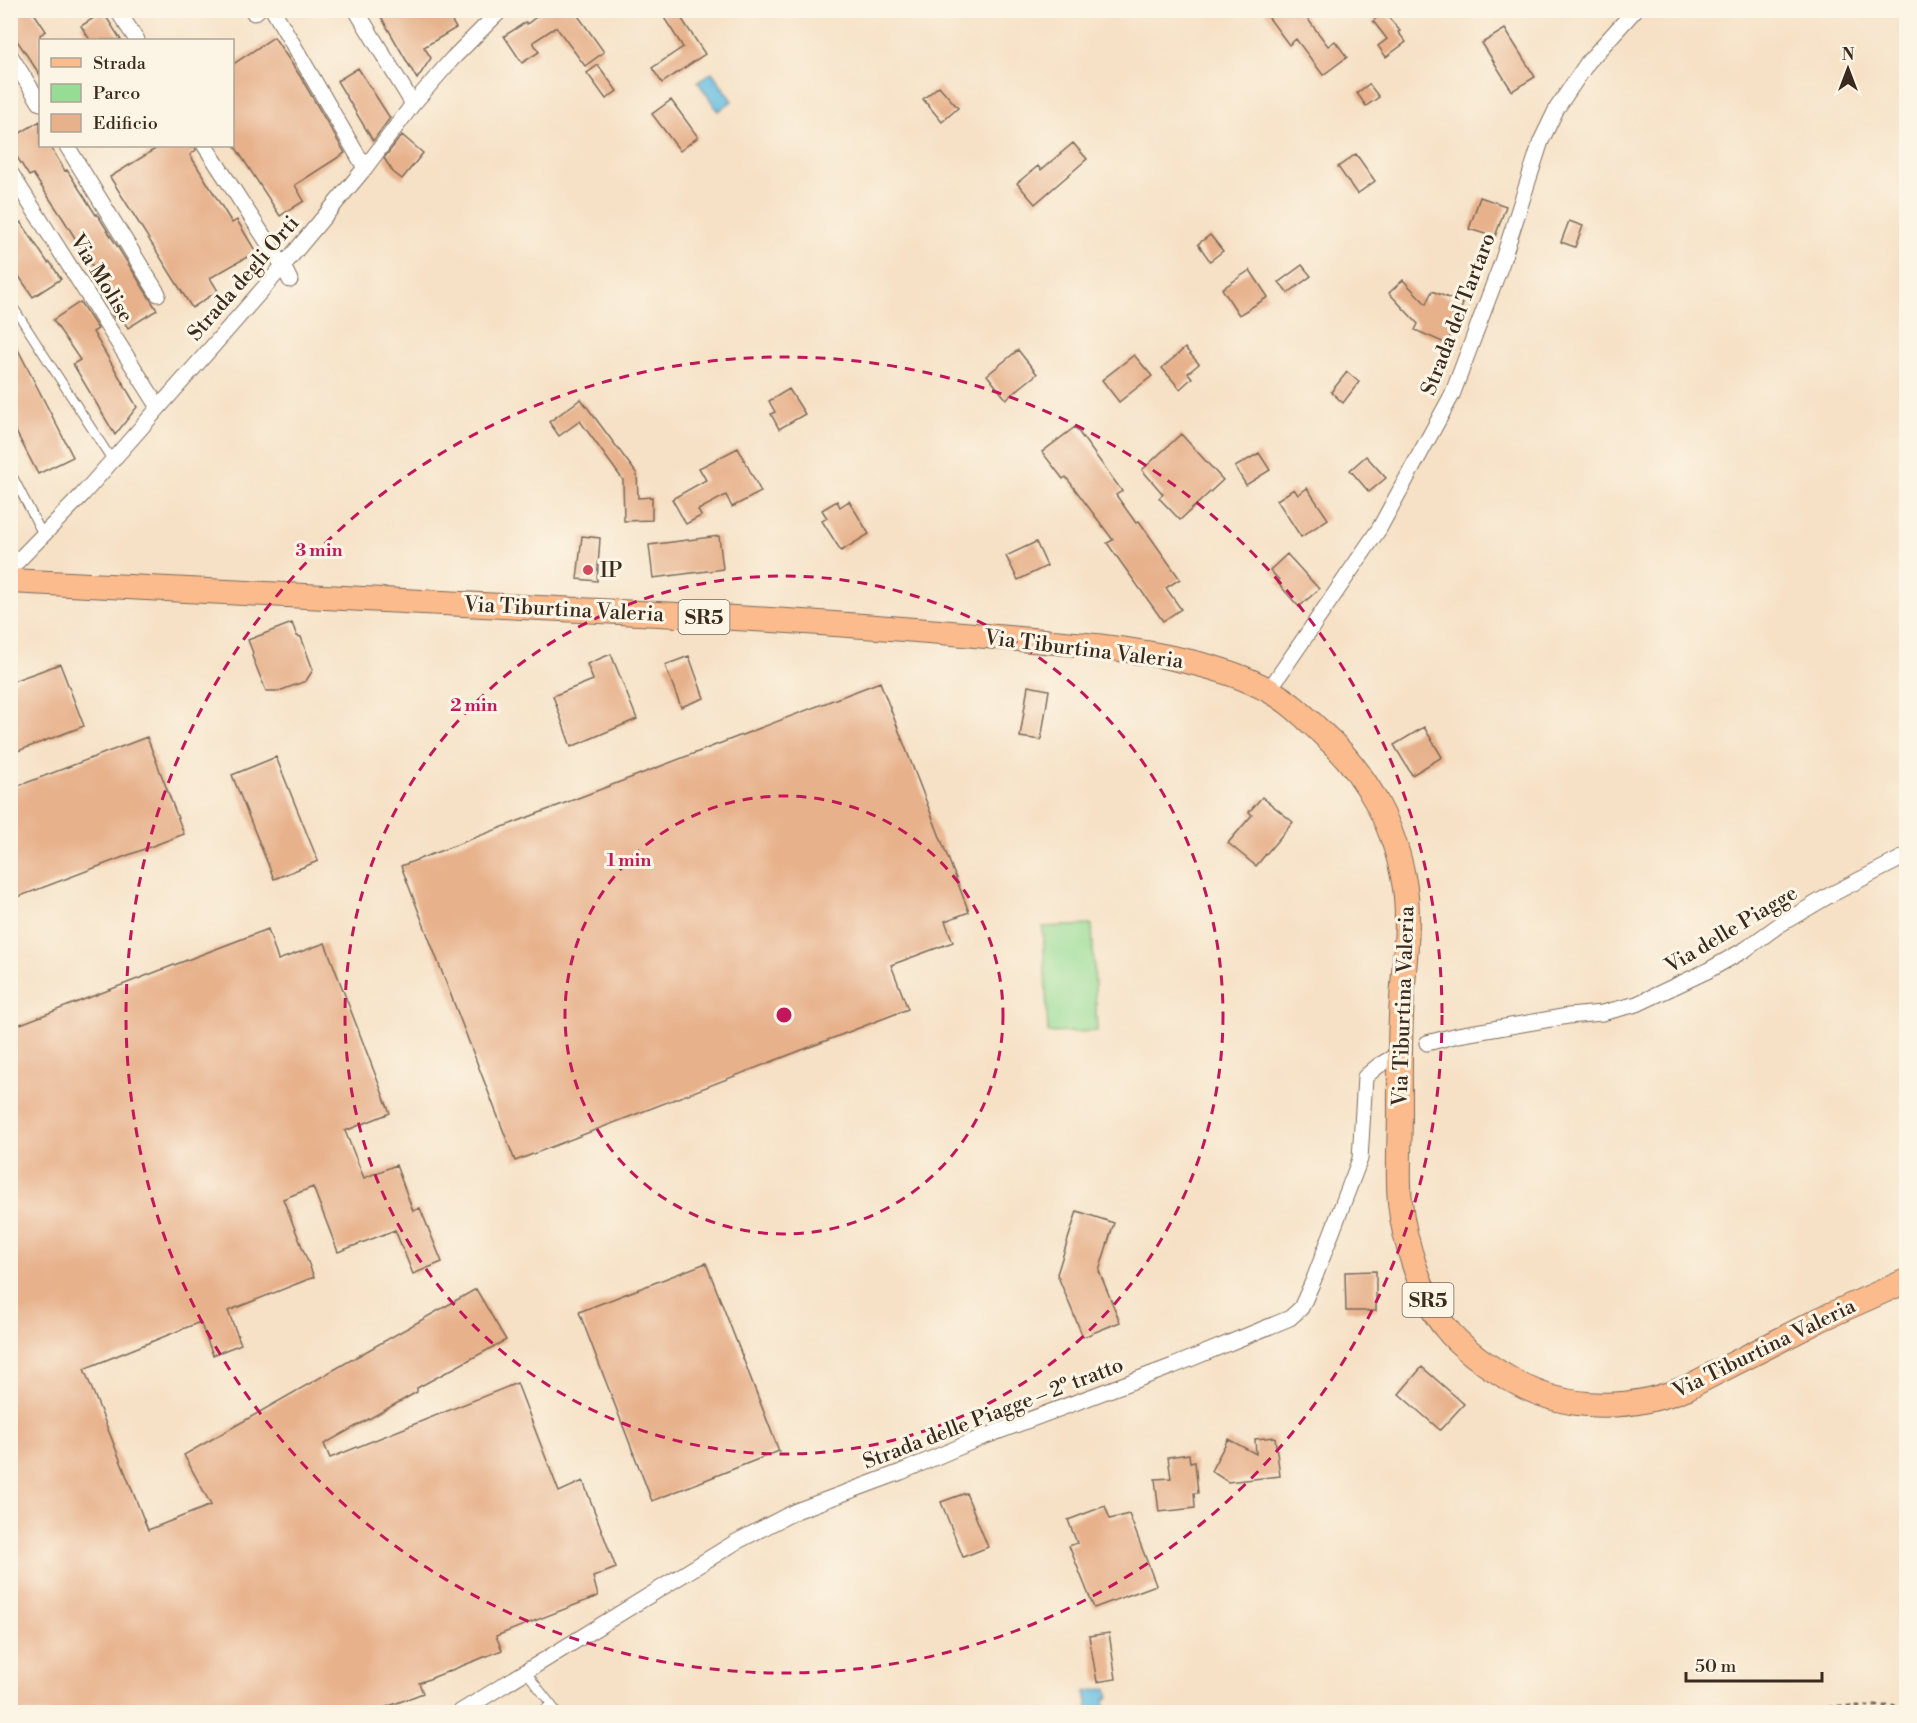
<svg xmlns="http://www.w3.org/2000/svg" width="1917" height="1723" font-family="'Libre Bodoni',serif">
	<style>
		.green { fill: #97dc95; stroke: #69835a; stroke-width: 1.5 }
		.water { fill: #64bde1; stroke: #507480; stroke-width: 1.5 }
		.building { fill: #e7b18b }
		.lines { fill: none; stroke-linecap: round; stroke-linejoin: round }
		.service-casing { stroke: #7c6a59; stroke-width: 10 }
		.minor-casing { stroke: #7c6a59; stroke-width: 17 }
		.primary-casing { stroke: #7c6a59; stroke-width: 26 }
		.path { stroke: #7c6a59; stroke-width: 3; stroke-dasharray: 4.5 4.5; stroke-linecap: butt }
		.service { stroke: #fff; stroke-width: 8 }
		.minor { stroke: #fff; stroke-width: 15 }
		.primary { stroke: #fbbb8d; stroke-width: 24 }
		.ring { fill: none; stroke: #c2185b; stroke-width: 3; stroke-dasharray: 10 8 }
		.poi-dot { fill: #d1495b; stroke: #fcf5e5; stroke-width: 2 }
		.labels { text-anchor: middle; stroke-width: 6; stroke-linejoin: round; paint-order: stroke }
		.shield { fill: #fcf5e5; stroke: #75675a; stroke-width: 1.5 }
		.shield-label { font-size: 20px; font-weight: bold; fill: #3b2a1e }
		.street-label { font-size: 21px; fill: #3b2a1e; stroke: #fcf5e5 }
		.poi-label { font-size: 21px; fill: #3b2a1e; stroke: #fcf5e5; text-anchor: start }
		.centre { fill: #c2185b; stroke: #fcf5e5; stroke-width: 3 }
		.ring-label { font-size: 18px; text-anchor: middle; font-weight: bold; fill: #c2185b; stroke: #fcf5e5; stroke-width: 6; stroke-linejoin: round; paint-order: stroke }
	</style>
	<rect width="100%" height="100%" fill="#fcf5e5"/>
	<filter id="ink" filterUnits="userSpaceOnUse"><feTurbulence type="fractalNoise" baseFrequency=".0167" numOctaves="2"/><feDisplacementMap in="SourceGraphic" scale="12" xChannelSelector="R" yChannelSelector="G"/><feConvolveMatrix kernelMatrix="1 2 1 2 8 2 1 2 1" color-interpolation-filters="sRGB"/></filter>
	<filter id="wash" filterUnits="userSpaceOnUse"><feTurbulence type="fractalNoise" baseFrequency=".008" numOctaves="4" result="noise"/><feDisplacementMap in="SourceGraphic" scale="24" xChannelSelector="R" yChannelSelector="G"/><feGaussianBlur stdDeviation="1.35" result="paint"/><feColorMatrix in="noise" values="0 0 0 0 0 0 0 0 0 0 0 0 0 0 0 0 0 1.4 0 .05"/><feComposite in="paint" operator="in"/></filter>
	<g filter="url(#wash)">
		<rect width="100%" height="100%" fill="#f6e1c6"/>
		<path class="green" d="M1092,925L1097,1031L1048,1033L1043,927Z"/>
		<path class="water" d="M712,72L732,101L718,111L698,82Z
			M1107,1688L1109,1698L1104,1699L1106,1712H1089L1085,1692Z"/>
		<g id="blocks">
			<path class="building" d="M10,10H32L46,31L40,35V75L10,30Z
				M377,10H445L456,28L424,47L431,58L417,79Z
				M545,10H574L604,52L585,66L556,27L533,42L539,52L522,63L504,36L526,22L527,24Z
				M659,10H676L705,54L662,83L652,68L683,47Z
				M1263,10H1301L1328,46L1335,41L1347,57L1323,75L1296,39L1289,45Z
				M103,12L121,40H90L81,26Z
				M1384,12L1400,31L1398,32L1406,42L1386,57L1378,46L1387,39L1373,21Z
				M1505,29L1535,77L1512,91L1482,43Z
				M274,37L300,76L345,153L295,185L304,201L280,216L232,142V65Z
				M598,65L617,91L606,99L587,73Z
				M358,68L390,118L373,141L337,81Z
				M1369,84L1379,97L1366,106L1357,93Z
				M939,86L958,108L942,122L923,99Z
				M671,100L698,137L680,151L652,114Z
				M40,121V146H50L65,171L67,170L96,215L97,214L157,310L128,328L119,314L114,318L97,291L102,287L100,283L102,282L62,217L33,174L29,176L10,146V139Z
				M402,135L423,153L402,179L393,172L384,158Z
				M1073,143L1087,159L1035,204L1017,183L1038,166L1041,170Z
				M160,146H195L196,150L190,155L232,223L237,220L256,252L210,278L218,291L192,308L110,177Z
				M1356,154L1375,181L1357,194L1338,167Z
				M1480,197L1506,206L1495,237L1469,229Z
				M1569,221L1583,226L1575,247L1561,242Z
				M21,222L48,263L50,262L61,279L33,297L10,263V228Z
				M1210,235L1223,251L1210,261L1198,244Z
				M1302,265L1311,276L1288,293L1279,282Z
				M1250,270L1268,297L1239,315L1222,289Z
				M1403,280L1426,304L1432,291L1463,304L1447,344L1415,330L1418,324L1389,293Z
				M80,302L98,329L93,332L137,407L115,435L73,364L80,360L53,320Z
				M10,334L73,457L38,474L10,420Z
				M1185,348L1199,364L1188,373L1192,378L1180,389L1162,368Z
				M1018,350L1037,374L1006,399L987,375Z
				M1134,355L1152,376L1119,402L1102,380Z
				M1347,372L1359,382L1343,403L1331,392Z
				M789,389L805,414L779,429L771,414L775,412L769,401Z
				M581,399L637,474L638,498L652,497V520L624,521L623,480L580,421L559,436L549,422Z
				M1075,427L1122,491L1116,495L1136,523L1139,521L1180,579L1166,588L1181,609L1163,621L1107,543L1113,540L1066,477L1063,479L1042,452Z
				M1181,434L1223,480L1180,520L1159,498L1163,494L1142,470Z
				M738,448L761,492L732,507L726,495L698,510L701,516L686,524L672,499L706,480L699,468Z
				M1259,453L1270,470L1246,485L1235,467Z
				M1366,456L1386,478L1369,492L1350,470Z
				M1307,488L1328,519L1301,537L1277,500L1294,489L1298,495Z
				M837,501L840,507L849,501L869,534L841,551L822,521L827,518L822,510Z
				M582,536L600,538L597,581L577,579Z
				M719,536L723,569L653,578L649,545Z
				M1036,542L1047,566L1018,580L1006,556Z
				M1287,554L1319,589L1299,607L1277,582L1279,580L1270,570Z
				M292,623L297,636L301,637L313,670L306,681L279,691H266L252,656L253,653L248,640Z
				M611,654L637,719L571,747L553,696L593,680L587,664Z
				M689,656L704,698L681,707L665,665Z
				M60,664L84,726L10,754V682Z
				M880,682L969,912L945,921L953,942L891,965L908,1009L515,1161L401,866Z
				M1028,686L1049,690L1041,740L1020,737Z
				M1424,727L1442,757L1412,775L1394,745Z
				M147,737L184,834L10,900V789Z
				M276,757L318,861L274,879L232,775Z
				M1262,797L1293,822L1256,866L1228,843L1252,815L1249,812Z
				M268,929L278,960L325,943L390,1113L345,1131L364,1178L396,1165L413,1211L420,1208L442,1262L413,1274L395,1230L338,1252L313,1187L283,1199L314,1277L228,1311L241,1344L213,1355L200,1322L84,1369L148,1530L211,1505L184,1455L476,1289L506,1340L417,1388V1392L324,1444L330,1458L517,1383L559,1492L583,1481L616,1568L593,1577L598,1596L496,1636L502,1650L419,1683L423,1693L371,1713H10V1028Z
				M1077,1211L1114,1223L1099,1271L1120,1322L1083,1337L1057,1274Z
				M706,1263L779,1451L652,1501L579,1312Z
				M1376,1271V1311H1346L1345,1272Z
				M1422,1367L1464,1404L1440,1430L1399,1394Z
				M1275,1437L1280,1476L1228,1482L1211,1471L1228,1439L1256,1454L1255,1439Z
				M1189,1454L1190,1463L1195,1462L1198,1493H1194L1195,1508L1159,1512L1155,1479L1171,1478L1168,1457Z
				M966,1493L988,1547L963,1557L941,1502Z
				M1105,1506L1110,1519L1129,1514L1156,1585L1094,1608L1069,1546L1077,1543L1068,1520Z
				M1109,1633L1116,1679L1097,1682L1089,1636Z"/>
		</g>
	</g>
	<g filter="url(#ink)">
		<use href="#blocks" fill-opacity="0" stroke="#7c6a59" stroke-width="1.5"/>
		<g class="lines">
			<g class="service-casing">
				<path id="service" d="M10,302L112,460
					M10,471L43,535
					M526,1672L557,1712
					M541,1712L551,1704"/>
			</g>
			<g class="minor-casing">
				<path id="minor" d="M117,10L137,40
					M253,10L254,13L258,10
					M273,10L365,168
					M356,10L413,104
					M10,55L40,103
					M67,146L158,294
					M205,146L283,266L290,280
					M10,172L158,406
					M10,569L82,495L283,266L365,168L413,104L452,59L501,10
					M1269,690L1379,529L1452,395L1502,262L1541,141L1557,108L1588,62L1635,10
					M1427,1043L1458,1035L1568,1016L1602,1013L1637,1004L1707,971L1746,949L1779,925L1830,895L1906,856
					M460,1712L736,1542L796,1511L901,1472L978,1439L1173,1366L1290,1318L1301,1308L1314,1279L1360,1159L1365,1077L1378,1066L1399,1054"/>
			</g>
			<g class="primary-casing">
				<path id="primary" d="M10,581C246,593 481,605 717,617C814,622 911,629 1008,638C1066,643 1128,647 1186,661C1213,667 1245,677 1270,691C1289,701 1306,718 1322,733C1367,773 1396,828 1405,888C1410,922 1404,964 1402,1000C1399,1037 1400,1074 1400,1112C1400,1141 1397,1172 1400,1202C1403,1237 1422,1300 1445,1327C1463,1350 1490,1368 1515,1382C1568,1412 1633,1411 1688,1387L1821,1319L1906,1281"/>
			</g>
			<path class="path" d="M1784,1712L1838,1706H1906"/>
			<use href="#service" class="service"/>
			<use href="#minor" class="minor"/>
			<use href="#primary" class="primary"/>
		</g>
	</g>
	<g class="ring">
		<circle cx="784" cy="1015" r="219"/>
		<circle cx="784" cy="1015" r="439"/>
		<circle cx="784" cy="1015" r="658"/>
	</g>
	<circle class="poi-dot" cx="588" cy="570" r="6"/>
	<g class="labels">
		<g class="shield">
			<rect x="678.5" y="600" width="51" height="34" rx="4.5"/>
			<rect x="1402.5" y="1283" width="51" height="34" rx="4.5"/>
		</g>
		<g class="shield-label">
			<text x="704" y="624">SR5</text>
			<text x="1428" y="1307">SR5</text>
		</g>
		<g class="street-label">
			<text transform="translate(102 278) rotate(58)" y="7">Via Molise</text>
			<text transform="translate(243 278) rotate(-49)" y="7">Strada degli Orti</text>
			<text transform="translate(1458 314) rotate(-69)" y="7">Strada del Tartaro</text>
			<text transform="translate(564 609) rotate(3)" y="7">Via Tiburtina Valeria</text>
			<text transform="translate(1084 649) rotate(7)" y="7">Via Tiburtina Valeria</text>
			<text transform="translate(1731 929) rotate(-31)" y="7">Via delle Piagge</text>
			<text transform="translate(1403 1006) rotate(-88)" y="7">Via Tiburtina Valeria</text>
			<text transform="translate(1764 1348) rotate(-26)" y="7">Via Tiburtina Valeria</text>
			<text transform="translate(993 1413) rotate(-21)" y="7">Strada delle Piagge – 2º tratto</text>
		</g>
		<g class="poi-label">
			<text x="600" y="577">IP</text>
		</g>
	</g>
	<circle cx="784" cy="1015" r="9" class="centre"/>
	<g class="ring-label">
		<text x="319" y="556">3 min</text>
		<text x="474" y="711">2 min</text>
		<text x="629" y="866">1 min</text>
	</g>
	<rect width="1917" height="1723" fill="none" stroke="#fcf5e5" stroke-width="36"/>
	<rect x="39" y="39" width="195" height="108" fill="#fcf5e5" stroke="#afa495" stroke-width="1.5"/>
	<rect x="51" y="58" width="30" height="9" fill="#fbbb8d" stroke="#afa495" stroke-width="1.5"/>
	<text x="93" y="69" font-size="18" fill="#3b2a1e">Strada</text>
	<rect x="51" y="84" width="30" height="18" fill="#97dc95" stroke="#afa495" stroke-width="1.5"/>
	<text x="93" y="99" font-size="18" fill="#3b2a1e">Parco</text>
	<rect x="51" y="114" width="30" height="18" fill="#e7b18b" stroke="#afa495" stroke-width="1.5"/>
	<text x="93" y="129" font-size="18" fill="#3b2a1e">Edificio</text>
	<g transform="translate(1848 69)" stroke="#fcf5e5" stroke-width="4.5" paint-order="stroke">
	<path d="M0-4.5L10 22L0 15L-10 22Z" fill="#3b2a1e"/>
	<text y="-9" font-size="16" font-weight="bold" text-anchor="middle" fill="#3b2a1e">N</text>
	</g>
	<path d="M1686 1672v9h136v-9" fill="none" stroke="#3b2a1e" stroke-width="3"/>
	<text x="1695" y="1672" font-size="18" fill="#3b2a1e" stroke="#fcf5e5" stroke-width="4.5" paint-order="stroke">50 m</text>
</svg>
